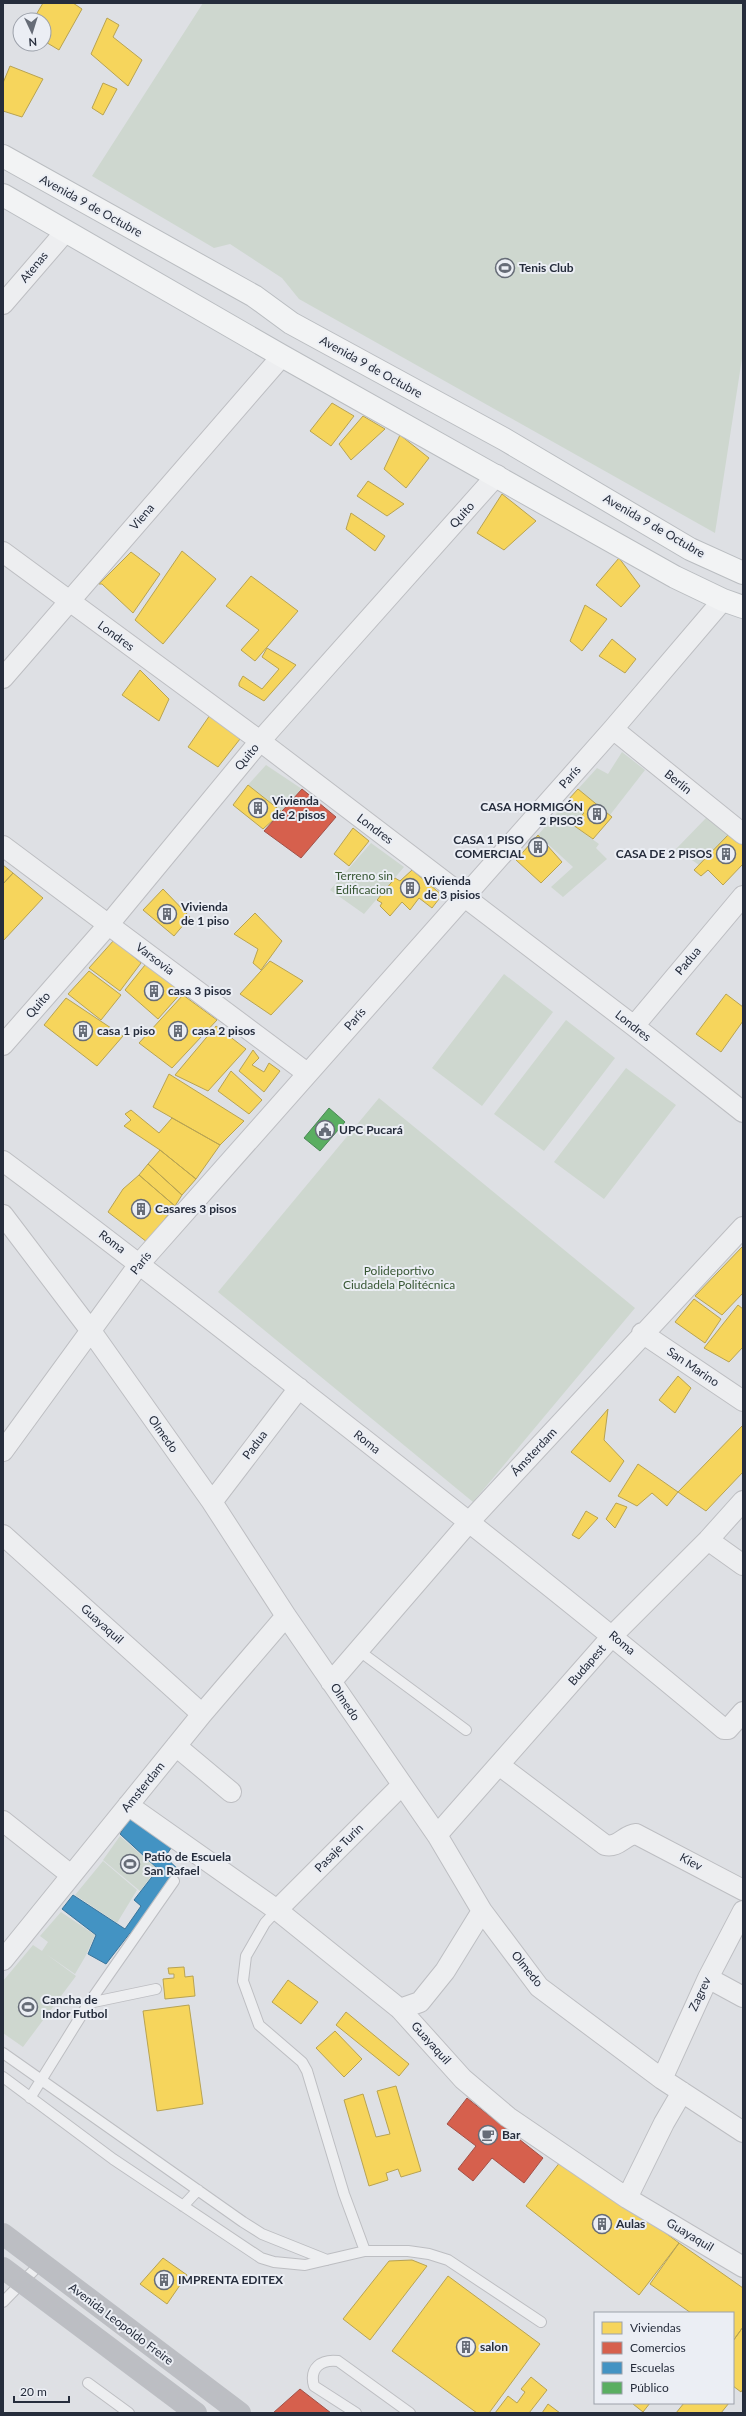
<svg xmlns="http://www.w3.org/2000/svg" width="746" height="2416" font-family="Lato,sans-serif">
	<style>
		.green { fill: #ced7cf }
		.homes { fill: #f6d55c; stroke: #b8a352 }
		.shops { fill: #d6604d; stroke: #a15148 }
		.schools { fill: #4393c3; stroke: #3a749a }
		.public { fill: #5aae61; stroke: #4a8756 }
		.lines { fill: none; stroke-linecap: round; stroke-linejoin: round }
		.lane-casing { stroke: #bdbec2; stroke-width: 12 }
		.street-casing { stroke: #bdbec2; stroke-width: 22 }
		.primary-casing { stroke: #babdc1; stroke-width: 24 }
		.lane { stroke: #edeef0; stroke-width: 10 }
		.street { stroke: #edeef0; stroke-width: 20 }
		.secondary { stroke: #bcbec3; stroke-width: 22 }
		.primary { stroke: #f2f3f4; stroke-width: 22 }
		.labels { text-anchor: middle; stroke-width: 4; stroke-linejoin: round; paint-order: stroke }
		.street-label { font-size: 12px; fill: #262d3c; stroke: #ebeef4 }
		.poi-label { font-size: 12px; font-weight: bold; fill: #262d3c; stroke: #ebeef4; text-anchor: start }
		.park-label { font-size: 12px; fill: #385734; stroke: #ebeef4 }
	</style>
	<rect width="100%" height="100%" fill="#dee0e4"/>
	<path class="green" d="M203,3H743V352L715,533L299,299L282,278L230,244L214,248L92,176Z
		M622,752L645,770L610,815L578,789L597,768L608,774Z
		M266,765L302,789L282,812L248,785Z
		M568,800L584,813L573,825L599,844L596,848L607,859L563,897L551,887L573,867L538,835Z
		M706,818L729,834L699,865L676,849Z
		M371,843L404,867L364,914L330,890Z
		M504,974L553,1012L482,1106L432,1068Z
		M566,1020L615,1058L544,1151L494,1114Z
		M626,1068L676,1105L604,1199L554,1162Z
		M379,1098L635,1308L473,1502L218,1292Z
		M120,1836L157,1869L140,1891L103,1860Z
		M103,1861L137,1890L117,1923L75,1895Z
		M61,1912L95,1935L85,1957L75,1974L46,1954L76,1976L23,2047L3,2033V1981L33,1945L42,1951L48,1942L40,1936Z"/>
	<path class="homes" d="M43,3H73L82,9L59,50L44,41V20H33Z
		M107,18L119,25L113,37L142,60L128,86L91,54Z
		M10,66L43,79L22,117L3,111V83Z
		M103,83L117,89L103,115L92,108Z
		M332,403L354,416L331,446L310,431Z
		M363,416L385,429L351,460L339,444Z
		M400,435L429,458L406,488L384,469Z
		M368,481L404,504L387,516L357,496Z
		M502,494L536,521L504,550L477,533Z
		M351,513L385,536L375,551L346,529Z
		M182,551L216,579L163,644L135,620Z
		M131,552L160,574L133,613L102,584H99Z
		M619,558L640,586L621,607L596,585Z
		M251,576L298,611L255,661L241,650L259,630L226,606Z
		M585,605L607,619L582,651L570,641Z
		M612,639L636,659L625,673L599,656Z
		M267,648L296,665L264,701L239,686V683L243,676L262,689L279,669L262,657Z
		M140,670L169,699L159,721L122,695Z
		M210,715L240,739L218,767L188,747Z
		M248,785L282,812L263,829L233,805Z
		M578,789L612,817L593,839L573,825L584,813L568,800Z
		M353,828L369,841L349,866L334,854Z
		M729,834L743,844V864L723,885L708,870L701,876L694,870Z
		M538,835L562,862L541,883L516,860Z
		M3,865L13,873L3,884Z
		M412,870L442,895L432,908L419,898L410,910L402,902L390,916L380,906L382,903L377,900L395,878L400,881Z
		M13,873L43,898L3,941V884Z
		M163,889L190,917L174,936L143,910Z
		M255,913L282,941L261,970L253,963L258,949L234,934Z
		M114,940L141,963L120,991L89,968Z
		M149,960L182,992L158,1019L125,990Z
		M270,961L303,981L271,1015L240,994Z
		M89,971L121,995L101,1020L68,994Z
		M726,994L743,1007V1021L721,1052L696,1034Z
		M183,995L217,1020L172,1068L139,1043Z
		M66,998L123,1036L97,1066L44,1025Z
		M216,1026L246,1049L208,1091L175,1075Z
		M253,1050L259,1058L252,1065L264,1072L269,1063L280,1071L264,1092L239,1071Z
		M231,1071L262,1100L249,1114L218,1091Z
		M169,1074L244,1121L220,1145L153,1107Z
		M131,1110L159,1133L172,1118L220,1145L196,1179L160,1150L124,1126L131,1120L125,1114Z
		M160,1150L196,1179L182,1195L148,1164Z
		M148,1164L182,1195L175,1206L139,1175Z
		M139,1175L175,1206L147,1242L108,1212L123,1189Z
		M743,1246V1293L722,1315L695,1296Z
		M694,1299L721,1319L705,1343L675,1322Z
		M738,1305L743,1309V1347L729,1362L704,1348Z
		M678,1376L691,1388L675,1413L659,1400Z
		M608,1409L604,1440L624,1461L610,1482L571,1452Z
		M743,1425V1472L706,1511L678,1492Z
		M638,1464L678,1492L667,1506L652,1493L637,1506L618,1496Z
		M616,1503L627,1507L615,1528L606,1519Z
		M586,1511L598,1518L579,1539L572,1535Z
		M184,1967L185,1977L193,1976L195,1996L165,1999L163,1979L174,1978V1974H169L168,1968Z
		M288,1980L318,2002L301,2024L272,2002Z
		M189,2005L203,2104L157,2111L143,2011Z
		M346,2012L409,2064L399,2076L336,2025Z
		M335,2031L362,2059L344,2077L316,2048Z
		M396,2086L421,2171L401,2177L398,2169L386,2173L388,2180L369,2186L344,2100L363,2094L376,2137L390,2134L377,2091Z
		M564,2157L679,2243L639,2295L526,2206Z
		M679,2243L743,2288V2327L733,2341V2313H691L650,2284Z
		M163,2258L187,2275L167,2304L140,2284Z
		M412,2260L427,2266L370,2340L343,2319L389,2261Z
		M448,2276L540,2344L489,2413H477L392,2351Z
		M743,2327V2389L741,2392L733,2386V2341Z
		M531,2377L547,2390L529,2413H495L508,2396L517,2403L525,2392L521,2389Z
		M634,2403H650L643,2412L633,2404Z
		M684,2403H729L721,2413H676Z
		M548,2404L560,2413H542Z"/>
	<path class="shops" d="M302,789L336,817L301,858L264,831Z
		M467,2098L543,2158L524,2183L492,2158L473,2181L458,2169L476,2146L447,2124Z
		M300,2389L331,2413H273Z"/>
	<path class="schools" d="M131,1816L171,1848L165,1857L180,1871L134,1936L130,1933L106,1964L88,1954L96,1935L62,1909L73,1895L125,1929L141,1906L134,1900L158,1869L120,1834Z"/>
	<path class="public" d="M329,1108L345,1122L320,1151L304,1138Z"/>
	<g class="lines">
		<g class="lane-casing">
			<path id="lane" d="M358,1650L466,1730
				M277,1910L265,1923L246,1956L243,1981L259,2025L302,2062L307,2071L344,2194L365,2251
				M89,2003L156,1989
				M3,2053L243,2222L262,2234L327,2260
				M3,2077L113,2159L261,2258L274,2262L305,2265L365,2251H408L429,2254L448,2260L541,2322
				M30,2098L89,2003L174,1881
				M183,2206L198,2190
				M3,2302L41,2263
				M88,2383L129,2413
				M356,2413L314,2386C309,2368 321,2359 338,2361L410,2413"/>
		</g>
		<g class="street-casing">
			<path id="street" d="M3,304L66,231
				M3,552L260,741L634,1026L743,1112
				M3,678L282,356
				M613,729L743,834
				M3,846L307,1073
				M634,1026L743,896
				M3,1045L109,924L260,741L497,475
				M3,1161C124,1251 242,1344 361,1437C483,1533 605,1629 724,1729H728L743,1712
				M3,1215L91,1331L212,1502L286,1616L437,1835L482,1911L539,1987L662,2079L743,2132
				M642,1333L743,1401
				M3,1451L140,1263L613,729L723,600
				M212,1502L299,1388
				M3,1535L202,1714
				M708,1540L743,1565
				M331,1682L469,1522L743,1227
				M176,1746L231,1792
				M499,1765L605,1845C619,1848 624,1835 636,1834L743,1890
				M128,1805L277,1910L400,2009L463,2079L508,2117L627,2198L743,2267
				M3,1821L71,1875
				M437,1835L613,1635L708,1540L743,1501
				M277,1910L401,1786
				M3,1960L202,1714L286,1616
				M708,1978L743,1997
				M400,2009L420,2002L445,1971L482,1911
				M662,2079L708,1978L743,1911
				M627,2198L664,2123L682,2092"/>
		</g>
		<g class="primary-casing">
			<path id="primary" d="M3,156L254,296L291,323L504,439L690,549L743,573
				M3,195L282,356L675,577L723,600L743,607"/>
		</g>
		<use href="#lane" class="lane"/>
		<use href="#street" class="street"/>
		<path class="secondary" d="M3,2234L240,2413
			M3,2268L196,2413"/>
		<use href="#primary" class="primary"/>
	</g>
	<defs>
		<g id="stadium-ring" transform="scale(1)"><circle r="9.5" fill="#ebeef4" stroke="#666c77" stroke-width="1.5"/><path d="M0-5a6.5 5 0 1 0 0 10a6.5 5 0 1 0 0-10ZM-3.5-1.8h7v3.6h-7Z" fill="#666c77"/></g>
		<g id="building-ring" transform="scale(1)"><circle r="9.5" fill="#ebeef4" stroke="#666c77" stroke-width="1.5"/><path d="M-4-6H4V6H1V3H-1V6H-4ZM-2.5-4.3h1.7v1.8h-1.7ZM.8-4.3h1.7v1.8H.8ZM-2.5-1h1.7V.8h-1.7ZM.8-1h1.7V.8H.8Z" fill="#666c77"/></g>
		<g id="civic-ring" transform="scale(1)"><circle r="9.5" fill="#ebeef4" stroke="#666c77" stroke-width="1.5"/><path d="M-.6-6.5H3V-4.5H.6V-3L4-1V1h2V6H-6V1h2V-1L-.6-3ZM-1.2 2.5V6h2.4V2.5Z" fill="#666c77"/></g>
		<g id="cafe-ring" transform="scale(1)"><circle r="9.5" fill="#ebeef4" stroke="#666c77" stroke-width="1.5"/><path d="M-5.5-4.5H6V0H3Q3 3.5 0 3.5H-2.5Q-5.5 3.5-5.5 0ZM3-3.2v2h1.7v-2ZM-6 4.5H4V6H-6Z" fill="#666c77"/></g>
	</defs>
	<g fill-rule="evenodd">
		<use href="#stadium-ring" x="505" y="268"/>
		<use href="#building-ring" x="258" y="808"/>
		<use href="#building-ring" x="597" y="814"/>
		<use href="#building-ring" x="538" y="847"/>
		<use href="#building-ring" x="726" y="854"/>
		<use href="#building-ring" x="410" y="888"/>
		<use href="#building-ring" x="167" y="914"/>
		<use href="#building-ring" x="154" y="991"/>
		<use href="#building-ring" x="83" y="1031"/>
		<use href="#building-ring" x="178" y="1031"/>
		<use href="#civic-ring" x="325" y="1130"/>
		<use href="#building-ring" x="141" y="1209"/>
		<use href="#stadium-ring" x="130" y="1864"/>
		<use href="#stadium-ring" x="28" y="2007"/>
		<use href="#cafe-ring" x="488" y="2135"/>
		<use href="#building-ring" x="602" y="2224"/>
		<use href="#building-ring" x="164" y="2280"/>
		<use href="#building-ring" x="466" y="2347"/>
	</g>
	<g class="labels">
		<g class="street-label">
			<text transform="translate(91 206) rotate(29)" y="4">Avenida 9 de Octubre</text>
			<text transform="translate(34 267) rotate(-50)" y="4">Atenas</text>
			<text transform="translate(371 367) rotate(29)" y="4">Avenida 9 de Octubre</text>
			<text transform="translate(462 515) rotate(-48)" y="4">Quito</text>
			<text transform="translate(142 517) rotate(-49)" y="4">Viena</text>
			<text transform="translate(654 526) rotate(30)" y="4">Avenida 9 de Octubre</text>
			<text transform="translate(116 636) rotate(36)" y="4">Londres</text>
			<text transform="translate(247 757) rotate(-51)" y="4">Quito</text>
			<text transform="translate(570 777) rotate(-48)" y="4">París</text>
			<text transform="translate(678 782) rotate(39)" y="4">Berlín</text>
			<text transform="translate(375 829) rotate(37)" y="4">Londres</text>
			<text transform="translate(155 959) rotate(37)" y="4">Varsovia</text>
			<text transform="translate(688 961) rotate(-50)" y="4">Padua</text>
			<text transform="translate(38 1005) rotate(-49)" y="4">Quito</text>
			<text transform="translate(355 1019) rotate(-49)" y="4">París</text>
			<text transform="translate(633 1026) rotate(38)" y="4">Londres</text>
			<text transform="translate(112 1242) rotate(37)" y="4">Roma</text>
			<text transform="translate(141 1263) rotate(-51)" y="4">París</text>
			<text transform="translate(693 1367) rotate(34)" y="4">San Marino</text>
			<text transform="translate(163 1434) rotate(55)" y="4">Olmedo</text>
			<text transform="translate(367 1442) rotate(38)" y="4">Roma</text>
			<text transform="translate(255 1445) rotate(-53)" y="4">Padua</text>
			<text transform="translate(534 1452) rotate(-47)" y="4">Ámsterdam</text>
			<text transform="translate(102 1624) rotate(42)" y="4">Guayaquil</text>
			<text transform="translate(622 1643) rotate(40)" y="4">Roma</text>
			<text transform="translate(587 1665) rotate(-49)" y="4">Budapest</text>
			<text transform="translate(345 1702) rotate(56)" y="4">Olmedo</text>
			<text transform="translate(143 1787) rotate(-51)" y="4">Amsterdam</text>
			<text transform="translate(339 1848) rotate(-45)" y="4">Pasaje Turin</text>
			<text transform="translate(691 1862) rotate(28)" y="4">Kiev</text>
			<text transform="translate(527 1969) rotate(51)" y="4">Olmedo</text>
			<text transform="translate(700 1994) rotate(-65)" y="4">Zagrev</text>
			<text transform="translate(431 2043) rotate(48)" y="4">Guayaquil</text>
			<text transform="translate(690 2235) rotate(31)" y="4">Guayaquil</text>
			<text transform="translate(121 2324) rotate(37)" y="4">Avenida Leopoldo Freire</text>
		</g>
		<g class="poi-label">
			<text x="519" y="272">Tenis Club</text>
			<text x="272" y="805">Vivienda<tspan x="272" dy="14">de 2 pisos</tspan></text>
			<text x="583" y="811" text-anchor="end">CASA HORMIGÓN<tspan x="583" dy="14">2 PISOS</tspan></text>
			<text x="524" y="844" text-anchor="end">CASA 1 PISO<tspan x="524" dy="14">COMERCIAL</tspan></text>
			<text x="712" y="858" text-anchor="end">CASA DE 2 PISOS</text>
			<text x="424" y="885">Vivienda<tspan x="424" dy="14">de 3 pisios</tspan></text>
			<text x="181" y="911">Vivienda<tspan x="181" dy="14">de 1 piso</tspan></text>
			<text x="168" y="995">casa 3 pisos</text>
			<text x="97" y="1035">casa 1 piso</text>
			<text x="192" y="1035">casa 2 pisos</text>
			<text x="339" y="1134">UPC Pucará</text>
			<text x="155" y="1213">Casares 3 pisos</text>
			<text x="144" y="1861">Patio de Escuela<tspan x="144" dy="14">San Rafael</tspan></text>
			<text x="42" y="2004">Cancha de<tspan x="42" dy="14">Indor Futbol</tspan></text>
			<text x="502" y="2139">Bar</text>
			<text x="616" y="2228">Aulas</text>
			<text x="178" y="2284">IMPRENTA EDITEX</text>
			<text x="480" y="2351">salon</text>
		</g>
		<g class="park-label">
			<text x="364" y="880">Terreno sin<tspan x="364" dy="14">Edificacion</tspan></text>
			<text x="399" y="1275">Polideportivo<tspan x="399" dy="14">Ciudadela Politécnica</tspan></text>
		</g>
	</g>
	<rect width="746" height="2416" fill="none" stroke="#262d3c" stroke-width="8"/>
	<rect x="594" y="2312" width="140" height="92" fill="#ebeef4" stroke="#9ca1aa"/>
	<rect x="602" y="2322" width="20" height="12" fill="#f6d55c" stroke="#9ca1aa"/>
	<text x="630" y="2332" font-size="12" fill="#262d3c">Viviendas</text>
	<rect x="602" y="2342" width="20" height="12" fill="#d6604d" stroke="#9ca1aa"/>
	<text x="630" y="2352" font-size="12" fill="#262d3c">Comercios</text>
	<rect x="602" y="2362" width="20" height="12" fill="#4393c3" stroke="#9ca1aa"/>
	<text x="630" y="2372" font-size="12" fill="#262d3c">Escuelas</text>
	<rect x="602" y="2382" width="20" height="12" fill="#5aae61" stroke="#9ca1aa"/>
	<text x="630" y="2392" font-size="12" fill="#262d3c">Público</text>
	<g transform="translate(32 32) rotate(176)"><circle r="19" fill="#ebeef4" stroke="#9ca1aa"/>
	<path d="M0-3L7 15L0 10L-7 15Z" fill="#666c77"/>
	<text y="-6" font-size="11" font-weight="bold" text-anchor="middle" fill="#262d3c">N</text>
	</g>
	<path d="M14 2396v6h55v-6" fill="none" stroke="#262d3c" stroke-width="2"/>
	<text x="20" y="2396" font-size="12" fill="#262d3c" stroke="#ebeef4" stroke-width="3" paint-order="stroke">20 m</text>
</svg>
